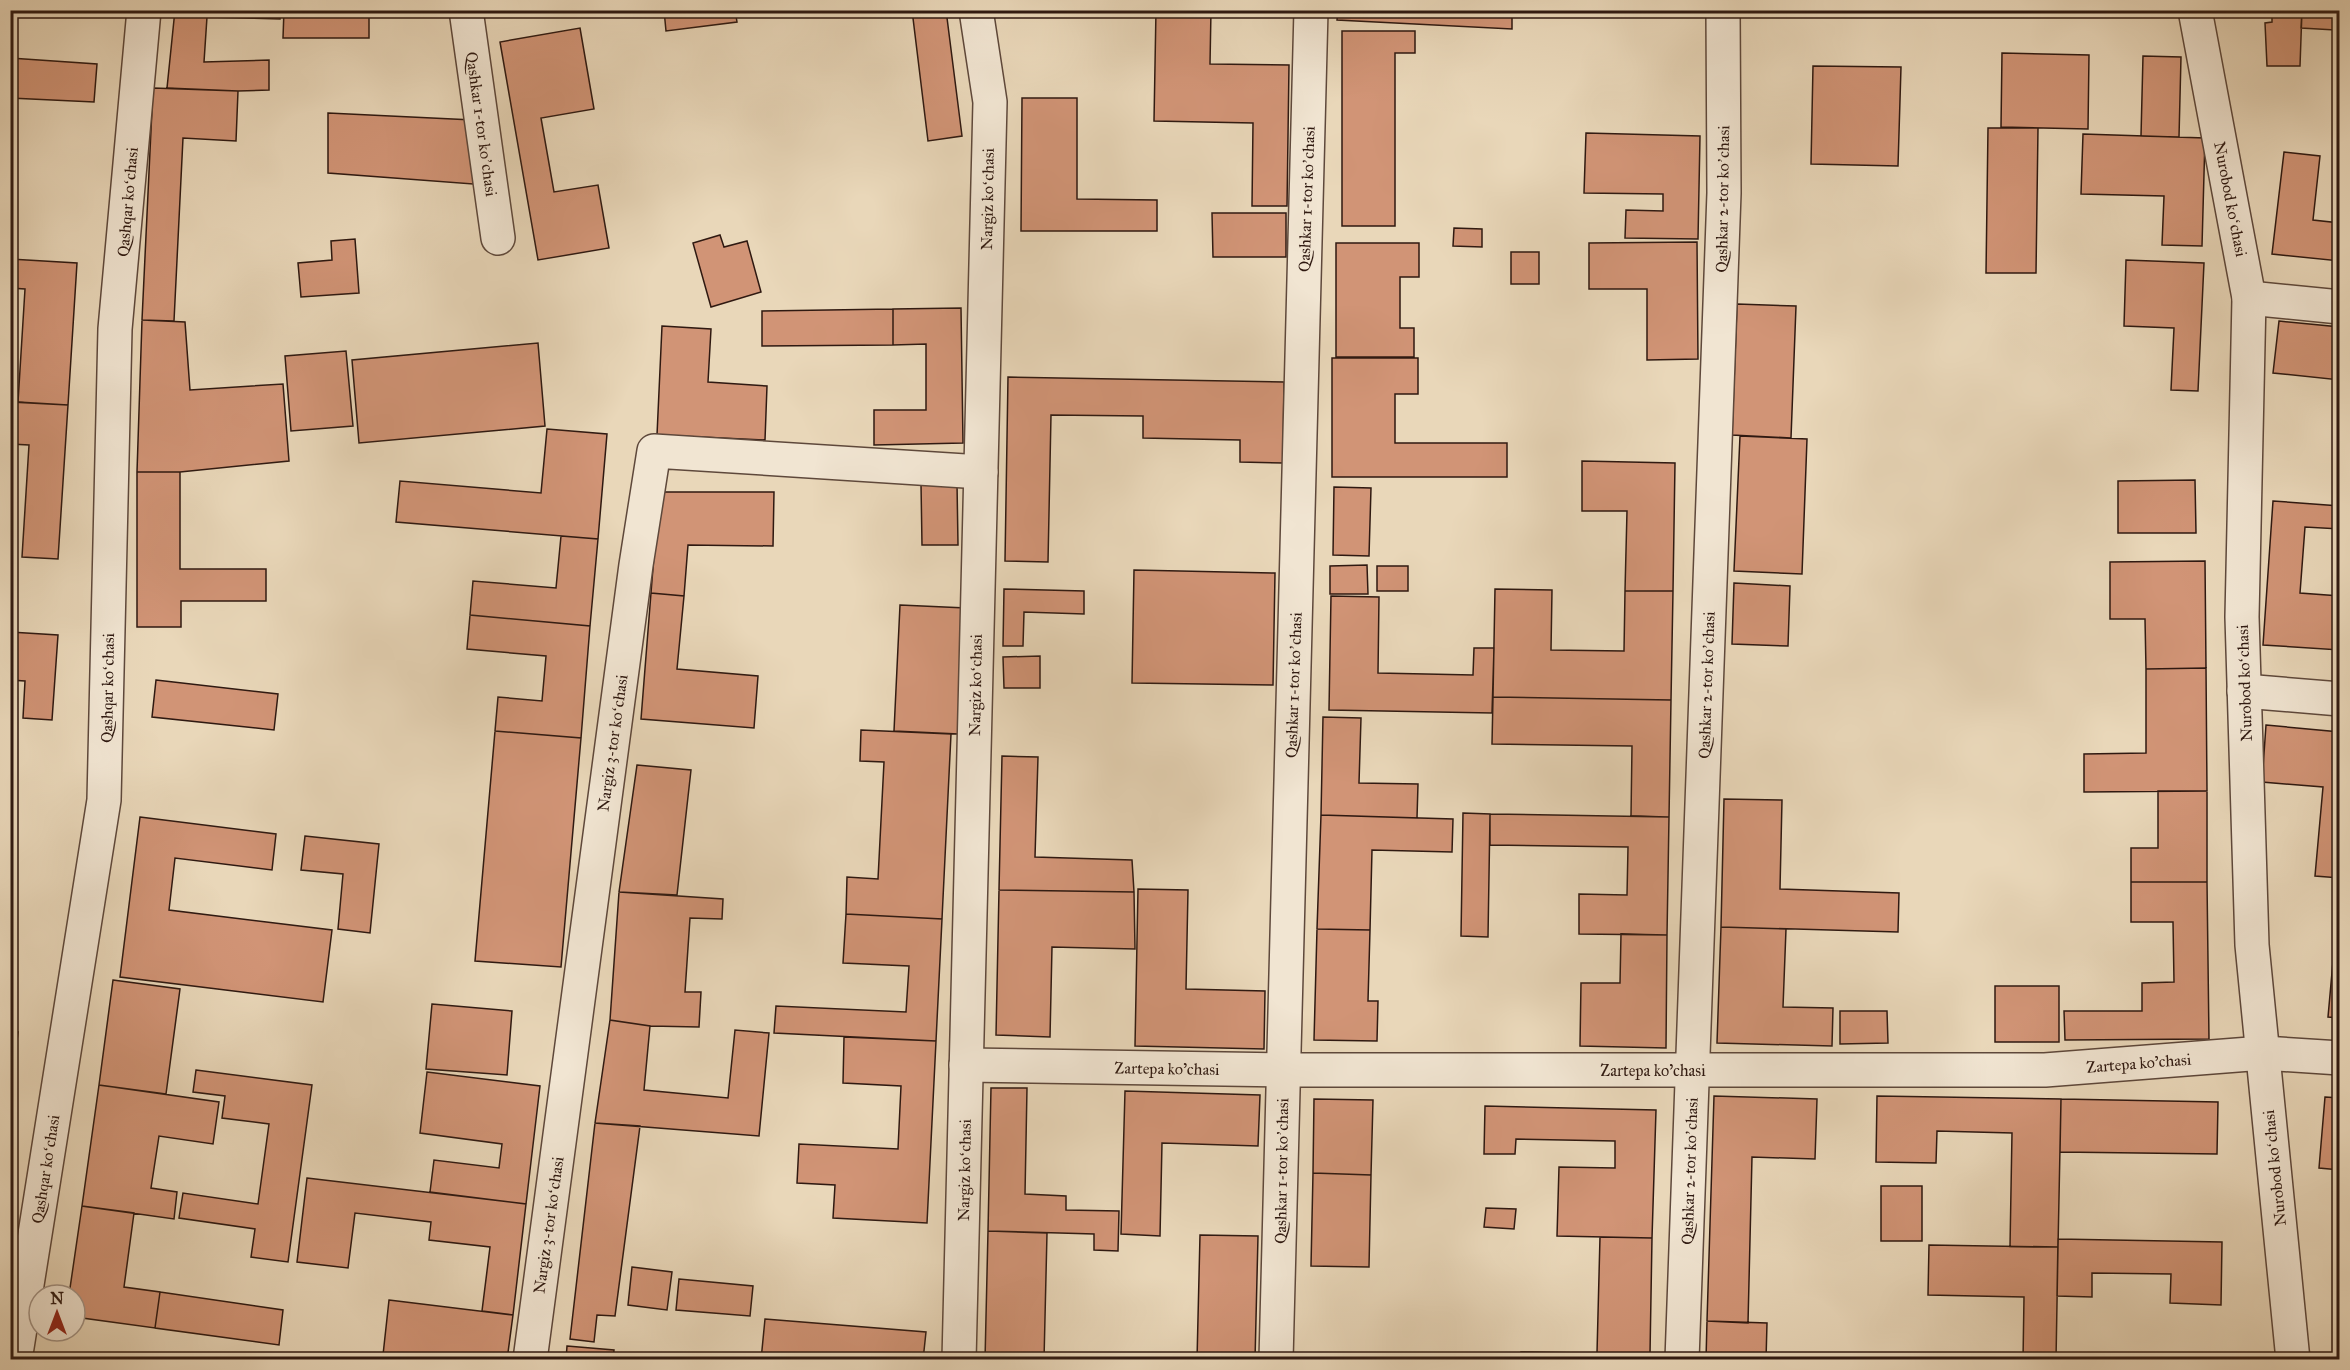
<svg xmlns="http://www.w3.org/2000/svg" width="2350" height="1370" font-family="'IM FELL Great Primer',serif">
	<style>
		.building { fill: #d19476; stroke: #2f1911; stroke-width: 1.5 }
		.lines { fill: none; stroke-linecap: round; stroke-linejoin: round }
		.minor-casing { stroke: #5e483b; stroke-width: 36 }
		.minor { stroke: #f1e5d2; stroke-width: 33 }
		.labels { text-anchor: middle; stroke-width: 4.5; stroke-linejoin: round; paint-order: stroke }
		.street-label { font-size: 16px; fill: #2f1911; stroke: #f1e5d2 }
	</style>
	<rect width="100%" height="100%" fill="#e9d7b9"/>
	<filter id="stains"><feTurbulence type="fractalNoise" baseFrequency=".00333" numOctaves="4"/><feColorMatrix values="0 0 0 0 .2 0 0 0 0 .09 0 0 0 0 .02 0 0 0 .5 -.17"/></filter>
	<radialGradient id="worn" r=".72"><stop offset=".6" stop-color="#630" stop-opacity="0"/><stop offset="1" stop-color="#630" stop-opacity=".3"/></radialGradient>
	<path class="building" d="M175,10H280V19L207,17L204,62L269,60V90L238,91L167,88Z
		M284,10H369V38H283Z
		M664,10H735L737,22L666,31Z
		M912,10H946L962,136L928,141Z
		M1156,10H1211L1210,64L1289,65L1287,206H1252L1253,123L1154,121Z
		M1338,10H1512V29L1337,20Z
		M2272,10H2302L2300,66H2267L2265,23L2272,22Z
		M2302,10H2336L2335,30L2301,28Z
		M580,28L594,109L541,118L554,192L598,185L609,248L538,260L500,42Z
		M1342,31H1415V53H1395V226H1342Z
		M2002,53L2089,55L2088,129L2001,127Z
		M2143,56L2181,57L2179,137L2141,136Z
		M10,58L97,64L94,102L10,98Z
		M1813,66L1901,67L1898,166L1811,164Z
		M153,88L238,91L236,141L183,138L174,321L142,320Z
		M1022,98H1077V199L1157,200V231H1021Z
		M328,113L473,120V184L328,173Z
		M1988,128H2038L2036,273H1986Z
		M1586,133L1700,136L1698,239L1625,238L1626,210L1663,211V194L1584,193Z
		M2083,134L2205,138L2202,246L2162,245L2164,196L2081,194Z
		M2284,152L2320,156L2313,220L2340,223V261L2272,254Z
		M1212,213H1286V257H1213Z
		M1454,228L1482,229V247L1453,246Z
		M720,235L724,247L747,241L761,292L711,307L693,243Z
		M355,239L359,293L301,297L298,263L332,260L331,241Z
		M1697,242L1698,359L1647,360V289H1589V243Z
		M1336,243H1419V277H1400V328H1414V357H1336Z
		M1511,252H1539V284H1511Z
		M10,259L77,263L68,405L18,402L25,289L10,288Z
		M2126,260L2204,263L2198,391L2171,390L2174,328L2124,326Z
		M1737,304L1796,306L1791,438L1732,435Z
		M961,308L963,443L874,445V410H926V344L893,345V309Z
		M893,309V345L762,346V311Z
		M142,320L185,322L190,390L283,384L289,461L180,472H137Z
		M2279,321L2340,327V380L2273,373Z
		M662,326L711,329L708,382L767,386L765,440L657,435Z
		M538,343L545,426L359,443L352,360Z
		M346,351L353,426L291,431L285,356Z
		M1332,358H1418V394H1395V443H1507V477H1332Z
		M1008,377L1284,382L1283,463L1240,462V440L1143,438V416L1051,415L1048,562L1005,561Z
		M10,402L68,405L58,559L22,557L29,445L10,444Z
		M547,429L607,434L598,539L396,522L400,481L541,493Z
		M1740,436L1807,439L1802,574L1734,571Z
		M1582,461L1675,463L1673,591H1625L1627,511H1582Z
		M137,472H180V569H266V601H181V627H137Z
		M2195,480L2196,533H2118V481Z
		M957,483L958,545H922L921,484Z
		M1334,487L1371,488L1369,556L1333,555Z
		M659,492H774L773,546L688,545L684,596L651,593Z
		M2273,501L2340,506V529L2305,527L2300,593L2340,596V650L2263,645Z
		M561,536L598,539L590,626L470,615L473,581L556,588Z
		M2205,561L2206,668L2146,669L2145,619H2110V562Z
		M1367,565L1368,594H1330V566Z
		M1377,566H1408V591H1377Z
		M1134,570L1275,573L1273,685L1132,683Z
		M1734,583L1790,586L1788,646L1732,644Z
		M1004,589L1084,591V614L1024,612L1023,646H1003Z
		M1495,589L1552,590L1551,650L1624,651L1625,591H1673L1671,700L1493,697Z
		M651,593L684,596L677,669L758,676L754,728L641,719Z
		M1331,596L1379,597L1378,673L1473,675L1474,648H1494L1492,713L1329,710Z
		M900,605L966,608L959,734L894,731Z
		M470,615L590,626L581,738L495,731L498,697L542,701L546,656L467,649Z
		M10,632L58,635L52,720L23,718L25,681L10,680Z
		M1040,656V688H1004L1003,657Z
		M2206,668L2207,791L2084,792V754L2146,753V669Z
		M156,680L278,694L274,730L152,717Z
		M1493,697L1671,700L1669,817L1631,816L1632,746L1492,744Z
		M1323,717L1361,718L1359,783L1418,784L1417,818L1321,815Z
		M2266,725L2340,732V878L2315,876L2323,787L2262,782Z
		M861,730L951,734L942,919L846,914L847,877L878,879L884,762L860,761Z
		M495,731L581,738L561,967L475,961Z
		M1002,756L1038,757L1035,857L1132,860L1134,892L999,890Z
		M637,765L691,770L677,895L619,892Z
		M2158,791H2207V882H2131V848H2158Z
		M1724,799L1782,800L1780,889L1899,893L1898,932L1721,927Z
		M1463,813L1490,814L1488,937L1461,936Z
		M1490,814L1669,817L1667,935L1579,934V894L1627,895L1628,847L1490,845Z
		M1321,815L1453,819L1452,852L1372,850L1370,930L1317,929Z
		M140,817L276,834L272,870L175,858L169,910L332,930L323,1002L120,977Z
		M305,836L379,844L370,933L338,929L343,874L301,870Z
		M2131,882H2207L2209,1039L2065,1040L2064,1011H2142V983L2174,982L2173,922H2131Z
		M1138,889L1188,890L1186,989L1265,991L1264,1049L1135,1046Z
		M999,890L1134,892L1135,949L1052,947L1050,1037L996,1035Z
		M619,892L723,899L722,919L690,918L685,992H701L699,1027L650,1026L610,1020Z
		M846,914L942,919L936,1041L774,1033L776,1006L906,1012L909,966L843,963Z
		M1721,927L1786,929L1783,1007L1833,1008L1832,1046L1717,1043Z
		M2336,928H2340V1018L2328,1017Z
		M1317,929L1370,930L1368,1001H1378L1377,1041L1314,1040Z
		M1621,934L1667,935L1666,1048L1580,1046L1581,983H1620Z
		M113,980L180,989L166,1094L99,1085Z
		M1995,986H2059V1042H1995Z
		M432,1004L512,1011L507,1075L426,1069Z
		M1840,1011H1887L1888,1043L1840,1044Z
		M610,1020L650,1026L644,1090L728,1098L735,1030L769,1033L759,1136L595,1123Z
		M10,1031L18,1032L10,1102Z
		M844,1037L936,1041L927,1223L833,1218L835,1185L797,1183L799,1144L898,1149L901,1086L843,1083Z
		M196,1070L312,1085L288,1262L251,1257L255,1229L179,1218L183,1193L258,1204L269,1124L222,1118L225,1096L193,1092Z
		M427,1072L540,1086L526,1204L430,1192L434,1160L499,1168L502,1144L420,1133Z
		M99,1085L219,1102L213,1144L159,1136L151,1188L177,1192L174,1219L82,1206Z
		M991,1088H1027L1025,1194L1066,1196V1210L1119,1211L1118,1251L1094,1250V1234L988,1231Z
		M1125,1091L1260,1095L1258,1146L1162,1143L1160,1236L1121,1234Z
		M1714,1096L1817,1099L1815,1159L1752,1157L1748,1323L1707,1321Z
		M1877,1096L2061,1099L2058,1247H2010L2012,1133L1937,1131L1936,1163L1876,1162Z
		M2325,1097L2340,1098V1170L2319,1168Z
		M1314,1099L1373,1100L1371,1175L1313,1173Z
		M2061,1099L2218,1102L2217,1154L2060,1152Z
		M1485,1106L1656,1110L1652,1238L1557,1236L1559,1167L1615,1168V1141L1516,1139L1515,1154H1484Z
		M595,1123L640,1126L615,1316L597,1315L594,1342L570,1339Z
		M1313,1173L1371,1175L1369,1267L1311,1266Z
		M307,1178L526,1204L513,1315L482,1311L490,1247L429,1240L431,1222L355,1213L348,1268L297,1262Z
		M1881,1186H1922V1241H1881Z
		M82,1206L134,1213L124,1287L160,1292L155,1328L75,1317V1295H69Z
		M1486,1208L1516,1209L1514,1229L1484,1227Z
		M988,1231L1047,1233L1044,1360H985Z
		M1200,1235L1258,1236L1255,1360H1197Z
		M1600,1237L1652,1238L1650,1354L1597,1353Z
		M2058,1239L2222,1242L2221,1305L2170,1303L2171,1274L2092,1273V1297L2057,1296Z
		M1929,1245L2058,1247L2056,1360H2023L2024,1297L1928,1295Z
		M632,1267L672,1272L667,1310L628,1305Z
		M679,1279L753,1286L750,1316L676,1310Z
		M160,1292L283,1310L279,1345L155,1328Z
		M389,1300L513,1315L507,1360H423L383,1355Z
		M765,1319L926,1332L923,1360H761Z
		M1707,1321L1767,1323L1766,1360H1706Z
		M567,1346L614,1350L613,1360H566Z
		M1521,1352L1650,1354V1360H1521Z
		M1308,1355L1337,1356V1360H1308Z"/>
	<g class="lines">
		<g class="minor-casing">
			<g id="minor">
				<path d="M466,10L498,238"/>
				<path d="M2195,10L2249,298L2242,617L2252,945L2293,1360"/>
				<path d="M2249,298L2340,307"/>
				<path d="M2244,691L2340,699"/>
				<path id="s1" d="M966,1065L1283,1070H2045L2263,1053L2340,1058"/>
				<path d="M15,1360L104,800L115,329L144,10"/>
				<path d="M530,1360L636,565L654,451L981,472"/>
				<path d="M959,1360L990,102L976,10"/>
				<path d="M1276,1360L1311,10"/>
				<path d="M1682,1360L1724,193L1723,10"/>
			</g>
		</g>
		<use href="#minor" class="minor"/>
	</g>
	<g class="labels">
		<g class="street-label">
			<text transform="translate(482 124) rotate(82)" y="6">Qashkar 1-tor koʼchasi</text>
			<text transform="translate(987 199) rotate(-89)" y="6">Nargiz koʻchasi</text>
			<text transform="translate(1306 199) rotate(-88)" y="6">Qashkar 1-tor koʼchasi</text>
			<text transform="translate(1722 199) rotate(-89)" y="6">Qashkar 2-tor koʼchasi</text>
			<text transform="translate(2231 199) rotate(79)" y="6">Nurobod koʻchasi</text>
			<text transform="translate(127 202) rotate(-85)" y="6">Qashqar koʻchasi</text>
			<text transform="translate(2244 683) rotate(-92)" y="6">Nurobod koʻchasi</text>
			<text transform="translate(975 685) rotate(-89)" y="6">Nargiz koʻchasi</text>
			<text transform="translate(1293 685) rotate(-88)" y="6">Qashkar 1-tor koʼchasi</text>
			<text transform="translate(1706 685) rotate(-88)" y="6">Qashkar 2-tor koʼchasi</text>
			<text transform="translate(107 688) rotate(-89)" y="6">Qashqar koʻchasi</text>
			<text transform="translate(612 743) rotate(-82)" y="6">Nargiz 3-tor koʻchasi</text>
			<text dy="6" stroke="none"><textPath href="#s1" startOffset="1173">Zartepa ko'chasi</textPath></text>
			<text dy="6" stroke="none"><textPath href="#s1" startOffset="201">Zartepa ko'chasi</textPath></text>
			<text dy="6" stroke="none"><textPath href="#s1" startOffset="687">Zartepa ko'chasi</textPath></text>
			<text transform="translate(2274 1168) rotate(-96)" y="6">Nurobod koʻchasi</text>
			<text transform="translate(45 1169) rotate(-81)" y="6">Qashqar koʻchasi</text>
			<text transform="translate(964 1170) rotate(-89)" y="6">Nargiz koʻchasi</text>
			<text transform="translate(1281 1171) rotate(-89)" y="6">Qashkar 1-tor koʼchasi</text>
			<text transform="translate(1689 1171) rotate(-88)" y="6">Qashkar 2-tor koʼchasi</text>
			<text transform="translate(548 1225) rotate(-82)" y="6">Nargiz 3-tor koʻchasi</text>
		</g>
	</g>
	<rect width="2350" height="1370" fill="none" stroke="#e9d7b9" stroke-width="36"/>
	<rect x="12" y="12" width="2326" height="1346" fill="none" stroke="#2f1911" stroke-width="3"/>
	<rect x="18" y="18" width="2314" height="1334" fill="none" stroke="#2f1911" stroke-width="1.5"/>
	<g transform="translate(57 1313)"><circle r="28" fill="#f1e5d2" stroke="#a39385" stroke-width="1.5"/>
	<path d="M0-4.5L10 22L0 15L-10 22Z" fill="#8f2418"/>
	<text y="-9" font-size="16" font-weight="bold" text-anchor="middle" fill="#2f1911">N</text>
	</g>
	<rect width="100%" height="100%" filter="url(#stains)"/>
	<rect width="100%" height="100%" fill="url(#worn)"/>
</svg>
